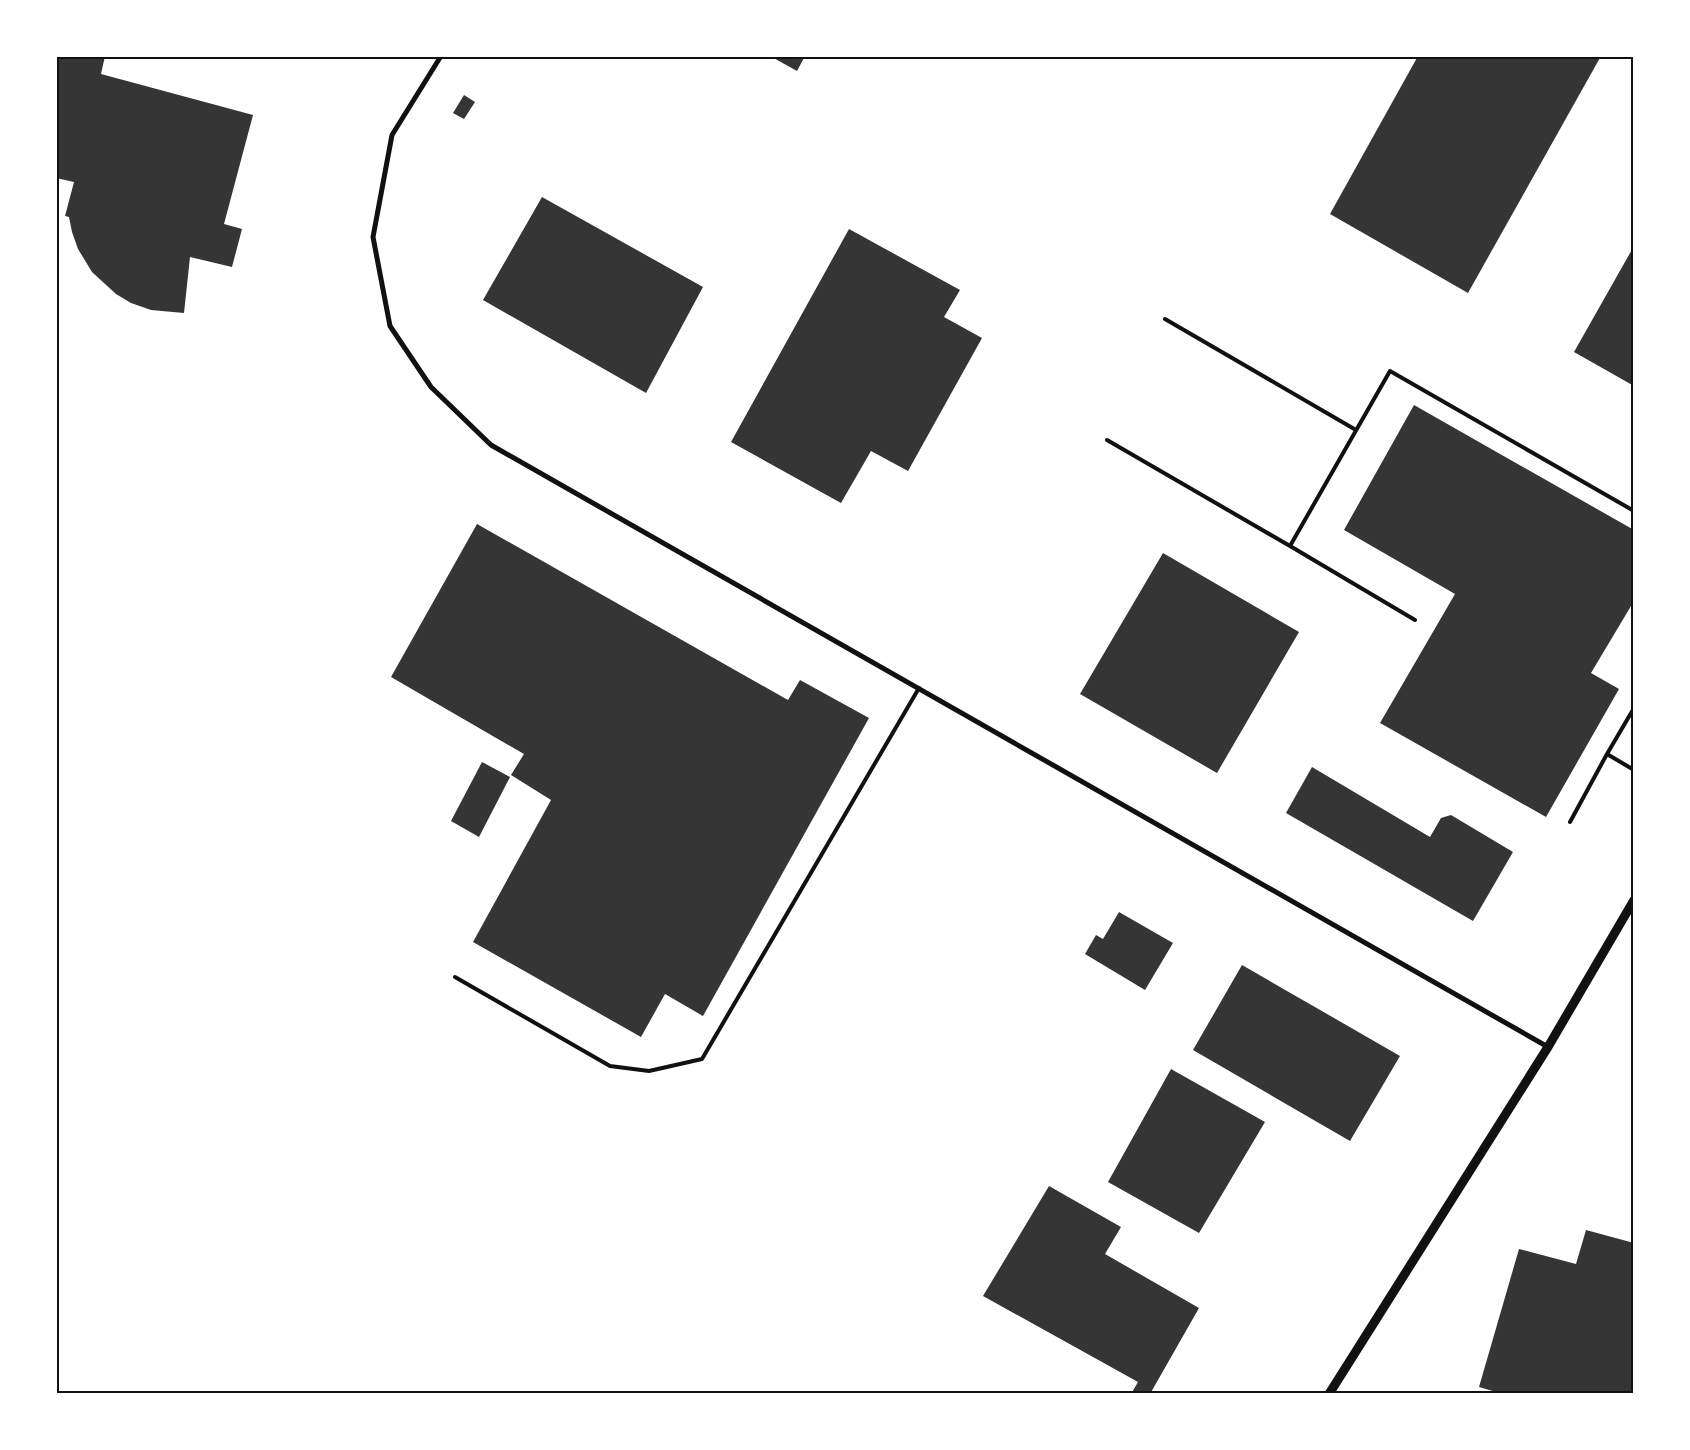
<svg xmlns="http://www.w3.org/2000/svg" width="1690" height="1450" font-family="'Titillium Web',sans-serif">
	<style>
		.building { fill: #353535 }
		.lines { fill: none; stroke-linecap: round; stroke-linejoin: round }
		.service { stroke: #111; stroke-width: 4 }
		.minor { stroke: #111; stroke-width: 5 }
		.tertiary { stroke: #111; stroke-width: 9 }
		.neatline { fill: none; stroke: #111; stroke-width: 2 }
	</style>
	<rect width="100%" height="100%" fill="#fff"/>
	<path class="building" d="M56,56H105L101,74L253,115L224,224L242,229L232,267L190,257L184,313L151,310L131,303L116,294L92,272L78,249L72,232L69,217L65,216L74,182L56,178Z
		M770,56H805L797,71Z
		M1418,56H1601L1468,293L1330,214Z
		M464,95L475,102L464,119L453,113Z
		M542,197L703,287L646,393L483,300Z
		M849,229L960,290L944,317L982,338L908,471L871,451L841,503L731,442Z
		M1634,246V386L1574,352Z
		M1414,405L1634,530V601L1591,673L1619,689L1546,817L1380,723L1455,594L1344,530Z
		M477,524L788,700L800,680L869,718L703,1016L665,994L641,1037L473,942L551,800L511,775L524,754L391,677Z
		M1163,553L1299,632L1217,773L1080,694Z
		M482,762L510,777L479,837L451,821Z
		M1312,767L1430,837L1441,818L1451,815L1513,852L1473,921L1286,813Z
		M1119,912L1173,943L1145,990L1085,954L1096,935L1103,939Z
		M1242,965L1400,1056L1350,1141L1193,1050Z
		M1171,1069L1265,1122L1199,1233L1108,1182Z
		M1049,1186L1121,1227L1105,1254L1199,1308L1150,1394H1131L1138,1382L983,1296Z
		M1586,1230L1634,1243V1394H1503L1479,1387L1519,1249L1576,1264Z"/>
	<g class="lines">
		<path class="service" d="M1165,319L1356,430
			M1107,440L1290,546L1390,371L1634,511
			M1290,546L1415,620
			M1634,708L1607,754L1634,770
			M1570,822L1607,754
			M455,977L610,1066L649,1071L702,1059L919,688"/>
		<path class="minor" d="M441,56L392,135L373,237L390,326L431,387L491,445L1548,1047"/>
		<path class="tertiary" d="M1329,1394L1548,1047L1634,900"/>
	</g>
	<rect width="1690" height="1450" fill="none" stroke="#ffffff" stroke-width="115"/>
	<rect x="58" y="58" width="1574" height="1334" class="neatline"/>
</svg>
